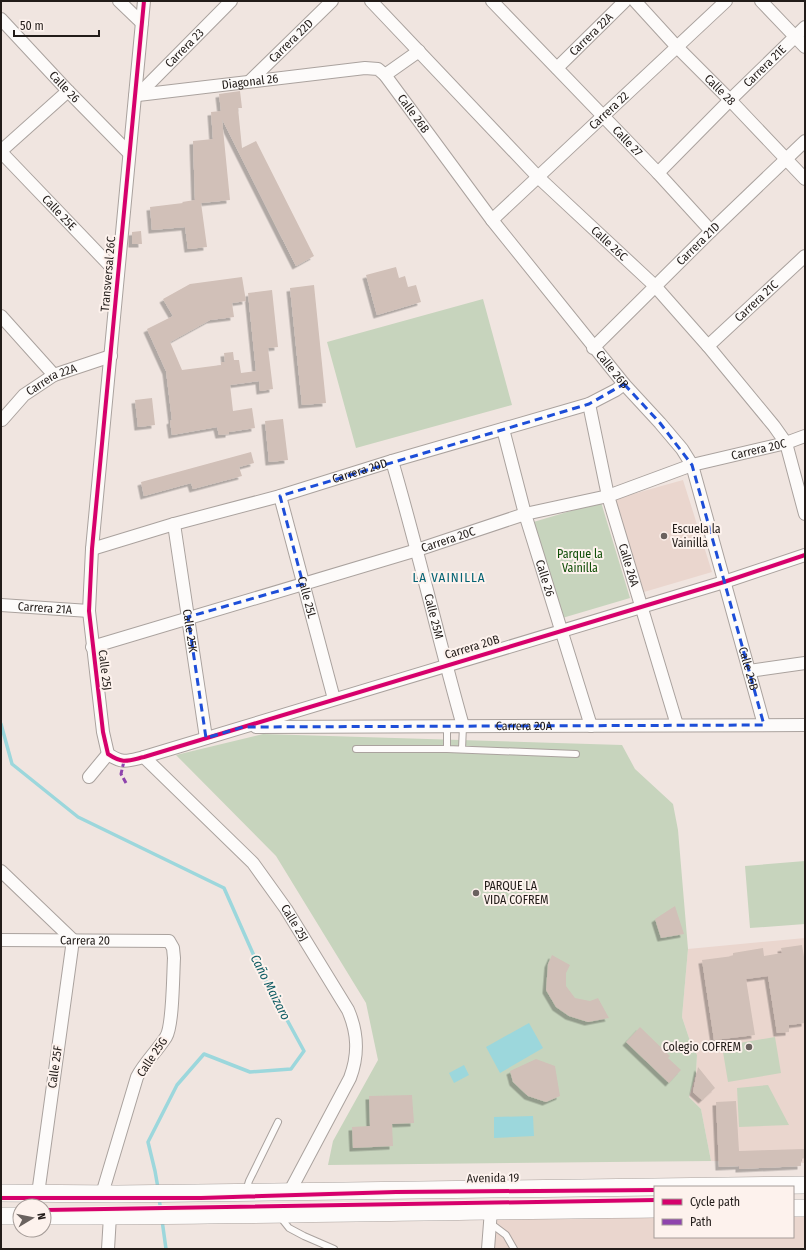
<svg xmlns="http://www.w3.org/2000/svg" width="806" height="1250" font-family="'Fira Sans Condensed',sans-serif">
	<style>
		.built { fill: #ead6ce }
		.green { fill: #c7d4bd }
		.water { fill: #9cd7dc }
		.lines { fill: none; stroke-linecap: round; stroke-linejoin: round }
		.stream { stroke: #9cd7dc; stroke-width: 3.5 }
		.building { fill: #d1c0b8; filter: url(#shadow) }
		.lane-casing { stroke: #aaa29e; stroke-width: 8 }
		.street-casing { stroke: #aaa29e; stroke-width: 14 }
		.secondary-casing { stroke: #aaa29e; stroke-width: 18 }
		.lane { stroke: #fdfbfa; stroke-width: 6 }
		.street { stroke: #fdfbfa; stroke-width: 12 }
		.secondary { stroke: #fdfbfa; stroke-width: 17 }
		.quiet { stroke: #8e44ad; stroke-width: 3; stroke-dasharray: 6 3; stroke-linecap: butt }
		.cycleway-casing { stroke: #fdf2ed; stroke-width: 6 }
		.cycleway { stroke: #d6006c; stroke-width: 4 }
		.marked { fill: none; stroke: #1d4ed8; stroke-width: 3; stroke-dasharray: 8 5; stroke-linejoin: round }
		.poi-dot { fill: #6a625f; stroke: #fdf2ed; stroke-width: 1.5 }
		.labels { text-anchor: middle; stroke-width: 4; stroke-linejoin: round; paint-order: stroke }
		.street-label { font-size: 12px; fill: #221c19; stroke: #fdf2ed }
		.poi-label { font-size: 12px; fill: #221c19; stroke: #fdf2ed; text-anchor: start }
		.park-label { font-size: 12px; fill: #0e4d06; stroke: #fdf2ed }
		.neighbourhood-label { font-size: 13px; letter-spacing: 1px; fill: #036273; stroke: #fdf2ed }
		.water-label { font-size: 13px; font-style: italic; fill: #115d64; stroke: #fdf2ed }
	</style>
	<defs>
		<filter id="shadow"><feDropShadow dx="-3.5" dy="3.5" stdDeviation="0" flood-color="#0004"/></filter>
	</defs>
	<rect width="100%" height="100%" fill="#f0e5e0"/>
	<path class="built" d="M683,480L712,572L644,592L615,499Z
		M805,938V1163L711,1161L701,1109L689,1097L696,1073L697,1055L689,1038L682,1017L688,949Z
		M793,1212H805V1249H494V1215L655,1213V1237H793Z"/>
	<path class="green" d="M483,299L512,405L356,448L327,342Z
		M601,502L630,598L559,619L530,523Z
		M263,734L622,745L635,769L673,804L678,830L688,949L682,1017L689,1038L697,1055L696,1073L689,1097L701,1109L711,1161L328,1165L333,1141L378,1060L366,1003L276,856L176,755Z
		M805,861V924L750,928L745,866Z
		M775,1037L781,1073L728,1082L722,1046Z
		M768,1085L789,1125L739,1127L737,1088Z"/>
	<path class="water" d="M529,1023L543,1048L500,1073L486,1047Z
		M464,1065L469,1075L454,1083L449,1073Z
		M533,1116L534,1136L494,1138V1117Z"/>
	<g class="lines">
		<path class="stream" d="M1,724L12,764L78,817L224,888L262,974L304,1051L291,1069L250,1072L204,1054L177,1085L148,1142L155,1171L158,1188
			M159,1198L161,1212
			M162,1220L166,1249"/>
	</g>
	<path class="building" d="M240,91L242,108H238L242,148L256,141L314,256L296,266L222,119L230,200L201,203L207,247L188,249L185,227L152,230L150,207L183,203L182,202L195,200L193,141L213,139L211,112L221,111L219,94Z
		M141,231L142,244H132V232Z
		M396,267L399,278L405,276L408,287L416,285L421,302L377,315L366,275Z
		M242,277L246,301L232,303L234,317L210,320L170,342L182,370L221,365V362H225L224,353L233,352L234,360H239L241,373L256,371L248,293L272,290L278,347L268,348L273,389L260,391L259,381L230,385L233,411L252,408L255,428L229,432V434L219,435L217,427L172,435L170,421L172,420L166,371L147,329L173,316L163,299L190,284Z
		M314,285L326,403L302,405L290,288Z
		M152,398L155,425L138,427L135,400Z
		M283,419L288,460L269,462L265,421Z
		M251,452L254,463L239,467L242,476L193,489L191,483L144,496L141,482Z
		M675,906L684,934L661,938L655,919Z
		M802,945L805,963V1023L789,1025V1032L777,1033L768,976L746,979L755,1035L714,1040L702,960L733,956V953L763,948L764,956L782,953L781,948Z
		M552,955L570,965L566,973V986L575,998L590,1001L598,998L609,1018L588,1022L569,1016L556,1007L546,990L548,964Z
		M640,1027L670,1056L668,1058L681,1070L669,1083L626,1042Z
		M536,1059L555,1066L560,1096L546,1102L528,1096L513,1082L510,1071Z
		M698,1067L715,1088L702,1100L693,1092Z
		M412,1095L414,1123L392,1124L393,1146L353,1148L352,1127L370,1126L369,1096Z
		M736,1101L739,1151L805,1149V1158L801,1159V1166L739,1169V1166L719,1167L716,1102Z"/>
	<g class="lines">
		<g class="lane-casing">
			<path id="lane" d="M447,726V749
				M356,749H447L576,754
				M462,749L463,726
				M246,1191L249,1181L278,1122
				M281,1218L289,1228L304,1236L334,1249
				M490,1223L506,1235L514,1249"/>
		</g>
		<g class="street-casing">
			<g id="street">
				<path d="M119,1L142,23"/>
				<path d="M144,1L92,549L89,611L103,732L108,754C123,764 127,761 144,757L724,582L805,555"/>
				<path id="s1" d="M371,1L538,177L655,286L708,346L774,426L786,443L805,514"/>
				<path id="s2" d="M492,1L658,173L711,231"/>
				<path id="s3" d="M635,1L677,47L730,100L805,179"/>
				<path d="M761,1L805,47"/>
				<path id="s4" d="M1,19L68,91L129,153"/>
				<path id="s5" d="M557,68L625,1"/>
				<path d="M385,75L419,51"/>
				<path id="s6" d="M251,80L332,1"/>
				<path id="s7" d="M138,95L231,1"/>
				<path id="s8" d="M135,96L138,95L365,68L378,69L385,75L492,220L624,384L660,423L682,449L692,465L764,725"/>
				<path d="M1,151L68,91"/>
				<path id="s9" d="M1,152L118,274"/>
				<path id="s10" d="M658,173L730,100L805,27"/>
				<path id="s11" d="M492,220L726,1"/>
				<path d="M1,316L54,375"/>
				<path id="s12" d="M708,346L805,256"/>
				<path id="s13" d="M593,348L711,231L805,141"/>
				<path id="s14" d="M589,404L608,496L677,725"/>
				<path id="s15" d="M2,420L24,395L54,375L111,356"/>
				<path id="s16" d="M503,429L525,514L591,726"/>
				<path id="s17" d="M392,461C418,549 438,638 463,726"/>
				<path id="s18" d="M280,496L334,699"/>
				<path id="s19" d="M174,524L206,738"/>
				<path id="s20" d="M92,549L174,524L280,496L392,461L589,404L616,390L624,384"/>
				<path id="s21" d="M1,605L89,611"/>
				<path id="s22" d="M92,647L417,550L525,514L608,496L692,465L786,443L805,436"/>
				<path d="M749,671L805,663"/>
				<path id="s23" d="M256,727L805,725"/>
				<path id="s24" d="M144,757L253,863L286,909L348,1010C358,1033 359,1054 350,1078L290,1191"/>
				<path d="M89,777L108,754"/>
				<path d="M1,871L73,940L38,1194"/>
				<path id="s25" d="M1,940L169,941L173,948L174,958C173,975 173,1026 166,1037C157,1051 145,1062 137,1077L102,1194"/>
				<path d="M108,1249L110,1216"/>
				<path d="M488,1249L491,1210"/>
			</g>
		</g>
		<g class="secondary-casing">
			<path id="secondary" d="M1,1193L117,1194L805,1185
				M793,1208H805
				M1,1216H20
				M44,1216C248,1216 451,1211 655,1209"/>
		</g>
		<use href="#lane" class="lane"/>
		<use href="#street" class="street"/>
		<use href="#secondary" class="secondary"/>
		<path class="quiet" d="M124,761L121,774L126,783"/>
		<g class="cycleway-casing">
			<path id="cycleway" d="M144,1L92,549L89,611L103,732L108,754C123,764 127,761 144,757L724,582L805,555
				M1,1198H201L396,1192L655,1190
				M44,1210L655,1200"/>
		</g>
		<use href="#cycleway" class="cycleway"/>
	</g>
	<path class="marked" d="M624,384L660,423L692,465L764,725L243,727L206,738L188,617L303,584L280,496L589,404Z"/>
	<g class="poi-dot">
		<circle cx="664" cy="536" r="4"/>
		<circle cx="476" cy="893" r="4"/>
		<circle cx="749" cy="1047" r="4"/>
	</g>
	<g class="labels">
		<g class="street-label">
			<text dy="4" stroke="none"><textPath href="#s5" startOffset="48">Carrera 22A</textPath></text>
			<text dy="4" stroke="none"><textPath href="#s6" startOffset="56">Carrera 22D</textPath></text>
			<text dy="4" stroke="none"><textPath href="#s7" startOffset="66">Carrera 23</textPath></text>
			<text dy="4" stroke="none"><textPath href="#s10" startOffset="151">Carrera 21E</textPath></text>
			<text dy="4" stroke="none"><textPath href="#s8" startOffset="116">Diagonal 26</textPath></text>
			<text dy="4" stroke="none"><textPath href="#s4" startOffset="93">Calle 26</textPath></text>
			<text dy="4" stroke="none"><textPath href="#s3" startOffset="123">Calle 28</textPath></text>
			<text dy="4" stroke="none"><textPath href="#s11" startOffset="160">Carrera 22</textPath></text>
			<text dy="4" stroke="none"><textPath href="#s8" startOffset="302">Calle 26B</textPath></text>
			<text dy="4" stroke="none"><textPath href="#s2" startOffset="195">Calle 27</textPath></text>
			<text dy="4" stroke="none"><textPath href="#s9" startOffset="84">Calle 25E</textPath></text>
			<text dy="4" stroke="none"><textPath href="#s13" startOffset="148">Carrera 21D</textPath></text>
			<text dy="4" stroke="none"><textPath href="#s1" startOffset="340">Calle 26C</textPath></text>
			<text transform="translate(108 274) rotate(-85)" y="4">Transversal 26C</text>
			<text dy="4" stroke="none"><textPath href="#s12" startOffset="66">Carrera 21C</textPath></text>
			<text dy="4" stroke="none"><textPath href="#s8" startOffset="626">Calle 26B</textPath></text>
			<text dy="4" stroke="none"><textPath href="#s15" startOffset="65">Carrera 22A</textPath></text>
			<text dy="4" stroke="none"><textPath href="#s22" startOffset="696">Carrera 20C</textPath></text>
			<text dy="4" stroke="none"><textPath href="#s20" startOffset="279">Carrera 20D</textPath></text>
			<text dy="4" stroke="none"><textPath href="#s22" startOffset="372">Carrera 20C</textPath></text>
			<text dy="4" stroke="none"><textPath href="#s14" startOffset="166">Calle 26A</textPath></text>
			<text dy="4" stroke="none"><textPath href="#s16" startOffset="155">Calle 26</textPath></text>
			<text dy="4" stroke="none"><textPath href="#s18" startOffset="105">Calle 25L</textPath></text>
			<text dy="4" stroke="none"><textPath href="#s21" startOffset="44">Carrera 21A</textPath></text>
			<text dy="4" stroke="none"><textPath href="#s17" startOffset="161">Calle 25M</textPath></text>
			<text dy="4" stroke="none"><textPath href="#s19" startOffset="108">Calle 25K</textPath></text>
			<text transform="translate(472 647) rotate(-17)" y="4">Carrera 20B</text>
			<text dy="4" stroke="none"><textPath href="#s8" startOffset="962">Calle 26B</textPath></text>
			<text transform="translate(105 670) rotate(83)" y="4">Calle 25J</text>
			<text dy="4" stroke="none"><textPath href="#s23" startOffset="268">Carrera 20A</textPath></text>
			<text dy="4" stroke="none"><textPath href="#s24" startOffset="225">Calle 25J</textPath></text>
			<text dy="4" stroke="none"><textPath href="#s25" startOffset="84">Carrera 20</textPath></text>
			<text transform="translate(152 1057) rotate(-56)" y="4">Calle 25G</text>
			<text transform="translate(55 1067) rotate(-82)" y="4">Calle 25F</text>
			<text transform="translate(493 1178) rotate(-1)" y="4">Avenida 19</text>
		</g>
		<g class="poi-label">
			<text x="672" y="533">Escuela la<tspan x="672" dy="14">Vainilla</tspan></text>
			<text x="484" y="890">PARQUE LA<tspan x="484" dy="14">VIDA COFREM</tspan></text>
			<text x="741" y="1051" text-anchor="end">Colegio COFREM</text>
		</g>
		<g class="park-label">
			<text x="580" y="558">Parque la<tspan x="580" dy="14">Vainilla</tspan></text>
		</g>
		<g class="neighbourhood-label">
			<text x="449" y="582">LA VAINILLA</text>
		</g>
		<g class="water-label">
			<text transform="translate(271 987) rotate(63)" y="5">Caño Maizaro</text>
		</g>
	</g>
	<rect width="806" height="1250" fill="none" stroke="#221c19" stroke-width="4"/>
	<rect x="654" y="1186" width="140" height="52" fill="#fdf2ed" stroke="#a59c98"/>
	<rect x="662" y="1199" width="20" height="6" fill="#d6006c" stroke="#a59c98"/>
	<text x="690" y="1206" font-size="12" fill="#221c19">Cycle path</text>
	<rect x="662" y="1219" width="20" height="6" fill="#8e44ad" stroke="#a59c98"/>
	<text x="690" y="1226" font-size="12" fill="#221c19">Path</text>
	<g transform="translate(32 1218) rotate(80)"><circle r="19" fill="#fdf2ed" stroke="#a59c98"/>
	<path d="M0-3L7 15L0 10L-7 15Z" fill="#6a625f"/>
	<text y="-6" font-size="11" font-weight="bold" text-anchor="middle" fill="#221c19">N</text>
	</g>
	<path d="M14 30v6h85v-6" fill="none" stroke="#221c19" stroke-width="2"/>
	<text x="20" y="30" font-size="12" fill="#221c19" stroke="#fdf2ed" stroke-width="3" paint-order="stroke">50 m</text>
</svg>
